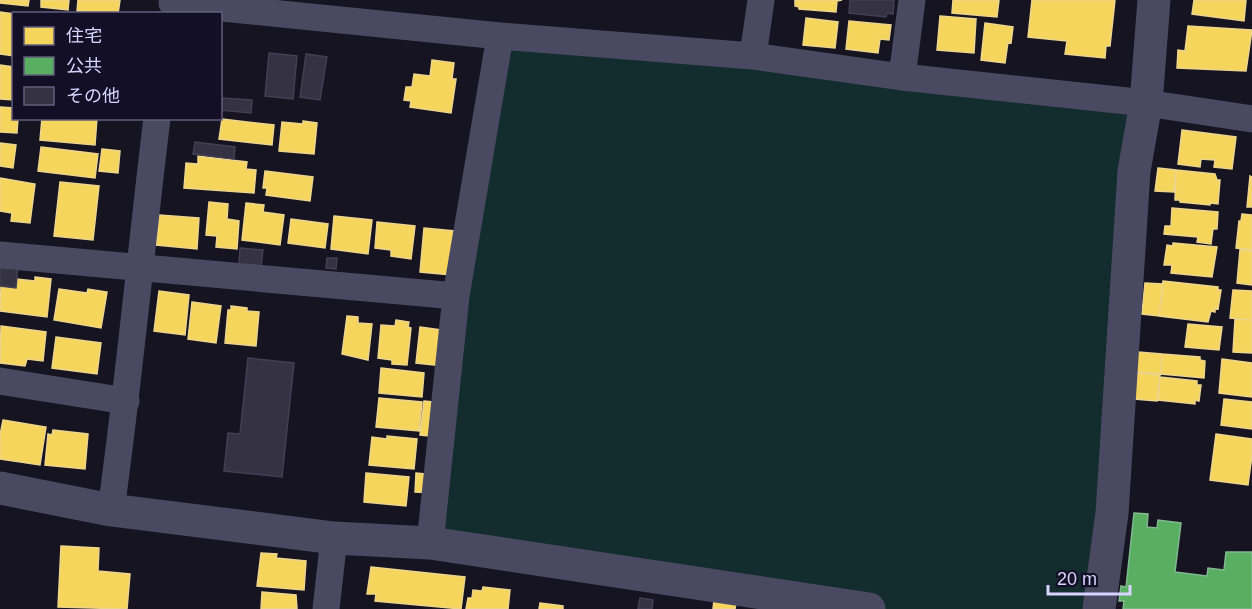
<svg xmlns="http://www.w3.org/2000/svg" width="1252" height="609" font-family="Arial,'Noto Sans JP',sans-serif">
	<style>
		.green { fill: #132c2d }
		.homes { fill: #f6d55c; stroke: #edd58d; stroke-width: 1.5 }
		.public { fill: #5aae61; stroke: #80b990; stroke-width: 1.5 }
		.building { fill: #343243; stroke: #433f54; stroke-width: 1.5 }
		.lines { fill: none; stroke-linecap: round; stroke-linejoin: round }
		.minor { stroke: #4a4962; stroke-width: 27 }
		.tertiary { stroke: #4a4962; stroke-width: 33 }
	</style>
	<rect width="100%" height="100%" fill="#161421"/>
	<path class="green" d="M500,36L1146,103L1099,609H869L430,543Z"/>
	<path class="homes" d="M0,0H29L28,6L0,3Z
		M41,0H69L68,10L41,7Z
		M78,0H120L118,14L77,11Z
		M795,0H842L837,1L836,12L799,9V7L795,6Z
		M953,0H999L997,17L952,13Z
		M1032,0H1115L1110,46H1106L1105,58L1065,54L1067,41L1028,37Z
		M1194,0H1246L1244,21L1192,14Z
		M0,12L14,14V56L0,54Z
		M940,16L976,19L974,53L937,50Z
		M806,18L838,22L835,48L803,45Z
		M849,21L891,25L889,40L880,39L878,53L846,49Z
		M985,23L1013,27L1011,43L1008,42L1005,63L981,60Z
		M1188,26L1252,30L1246,71L1177,68L1178,50L1185,51Z
		M432,60L454,63L452,79H456L451,113L410,107L411,101L404,100L406,87H412L414,74L430,76Z
		M0,65L14,67V100L0,99Z
		M0,107L14,108V118H18L17,133L0,132Z
		M42,118H97L95,145L40,140Z
		M222,119L274,125L272,145L219,139Z
		M303,121L317,123L314,154L279,151L282,122L303,124Z
		M1182,130L1236,137L1232,169L1214,167L1215,160L1201,159L1200,167L1178,164Z
		M0,143L16,145L13,168L0,166Z
		M41,147L98,154L95,178L38,171Z
		M102,149L120,151L118,173L99,171Z
		M198,156L247,162L246,169L256,170L254,193L184,188L186,163L198,164Z
		M1158,168L1176,170L1174,192L1155,191Z
		M1176,170L1215,174L1217,180H1220L1218,204L1210,203V205L1180,202V200H1175Z
		M265,171L313,177L310,201L266,195L267,188H263Z
		M1250,176L1252,177V207H1247Z
		M0,178L35,184L30,223L11,221L12,213L0,211Z
		M60,182L99,186L93,240L54,236Z
		M209,202L228,204L227,219L239,221L237,249L216,247L217,236L206,235Z
		M246,203L264,205L263,212L284,215L280,245L242,240Z
		M1172,208L1218,212L1217,229H1213L1211,244L1197,242L1198,237L1164,234L1165,226H1171Z
		M1242,214L1252,215V250L1236,248L1239,221H1241Z
		M159,215L199,218L197,249L156,245Z
		M334,216L372,220L368,254L331,249Z
		M291,219L328,224L325,248L288,243Z
		M377,222L415,226L411,259L391,256V250L375,248Z
		M424,228L455,231L451,275L420,272Z
		M1173,243L1217,247L1212,277L1171,273L1172,265H1164L1167,245L1173,246Z
		M1240,250L1252,251V285L1237,283Z
		M35,277L51,279L47,317L0,311L1,286L16,288L17,279L35,281Z
		M1163,281L1218,287V290H1221L1218,309L1215,308V312L1211,311L1208,322L1159,316Z
		M1145,283L1163,284L1159,316L1142,314Z
		M59,289L87,293L88,289L107,292L101,328L54,320Z
		M1233,290L1252,291V320L1230,318Z
		M159,291L189,295L185,335L154,331Z
		M192,302L221,306L216,343L188,339Z
		M231,306L247,308V311L259,312L256,346L225,343L228,310H231Z
		M347,316L358,317V323L372,324L368,360L342,354Z
		M1235,319L1252,320V353L1233,352Z
		M396,320L409,322L408,327L411,328L407,365L392,364V360L378,358L381,325L395,326Z
		M1188,324L1222,327L1219,350L1185,347Z
		M1,326L46,332L43,361L27,359L25,366L0,363Z
		M420,327L448,331L443,366L416,363Z
		M56,337L101,343L97,374L52,368Z
		M1138,352L1162,354L1161,374L1136,372Z
		M1162,354L1200,357V360L1205,361L1204,378L1161,374Z
		M1222,359L1252,363V397L1219,393Z
		M381,368L424,373L422,397L379,393Z
		M1137,373L1160,375L1157,401L1134,399Z
		M1160,377L1197,381V385H1201L1199,401L1195,400V404L1158,400Z
		M379,398L422,402L419,431L376,427Z
		M1224,399L1252,402V429L1221,425Z
		M424,401L443,403L440,437L420,435Z
		M3,420L46,427L40,465L0,459V435Z
		M53,430L88,434L85,469L45,465L48,434L52,435Z
		M1216,434L1252,439V455L1248,485L1210,480Z
		M387,436L417,439L414,469L369,465L372,437L387,439Z
		M366,473L409,477L406,506L364,502Z
		M416,473L435,475V493L415,492Z
		M61,546L99,548L98,571L130,574L127,609L58,607Z
		M261,553L277,554L276,558L306,561L304,590L257,586Z
		M371,567L465,577L461,609L375,601L376,594H367Z
		M483,587L510,590L508,609H466L468,598H472L473,590L482,591Z
		M262,592L296,595L297,609H261Z
		M714,600L736,603L735,609H713Z
		M540,603L563,606V609H539Z"/>
	<path class="public" d="M1134,513L1148,514L1147,527L1157,528L1158,520L1181,523L1175,572L1207,576L1208,568L1224,570L1226,552H1252V609H1123L1124,601H1119L1121,586L1126,587Z"/>
	<path class="building" d="M850,0H894L893,14L887,13L886,17L849,13Z
		M269,53L297,56L293,99L265,96Z
		M306,54L327,57L320,100L300,97Z
		M220,98L252,100L251,113L220,110Z
		M195,142L235,147L234,159L193,154Z
		M240,248L263,250L261,267L239,265Z
		M327,258H337L336,269L326,268Z
		M0,263L18,265L16,288L0,286Z
		M248,358L294,363L282,477L224,471L228,433L240,434Z
		M640,598L653,600L652,609H638Z"/>
	<g class="lines">
		<path class="minor" d="M172,3L500,36L753,56L902,77L1146,103L1252,119
			M753,56L761,0
			M902,77L912,0
			M0,255L456,296
			M0,381L126,401
			M111,510C129,380 141,249 157,118
			M430,543L456,296L500,36
			M326,609L334,538"/>
		<path class="tertiary" d="M0,488L111,510L334,538L430,543L869,609
			M1099,609L1112,513L1134,171L1146,103L1154,0"/>
	</g>
	<rect x="12" y="12" width="210" height="108" fill="#130f26" stroke="#625e7d" stroke-width="1.5"/>
	<rect x="24" y="27" width="30" height="18" fill="#f6d55c" stroke="#625e7d" stroke-width="1.5"/>
	<text x="66" y="42" font-size="18" fill="#d9d4ff">住宅</text>
	<rect x="24" y="57" width="30" height="18" fill="#5aae61" stroke="#625e7d" stroke-width="1.5"/>
	<text x="66" y="72" font-size="18" fill="#d9d4ff">公共</text>
	<rect x="24" y="87" width="30" height="18" fill="#343243" stroke="#625e7d" stroke-width="1.5"/>
	<text x="66" y="102" font-size="18" fill="#d9d4ff">その他</text>
	<path d="M1048 585v9h82v-9" fill="none" stroke="#d9d4ff" stroke-width="3"/>
	<text x="1057" y="585" font-size="18" fill="#d9d4ff" stroke="#130f26" stroke-width="4.5" paint-order="stroke">20 m</text>
</svg>
